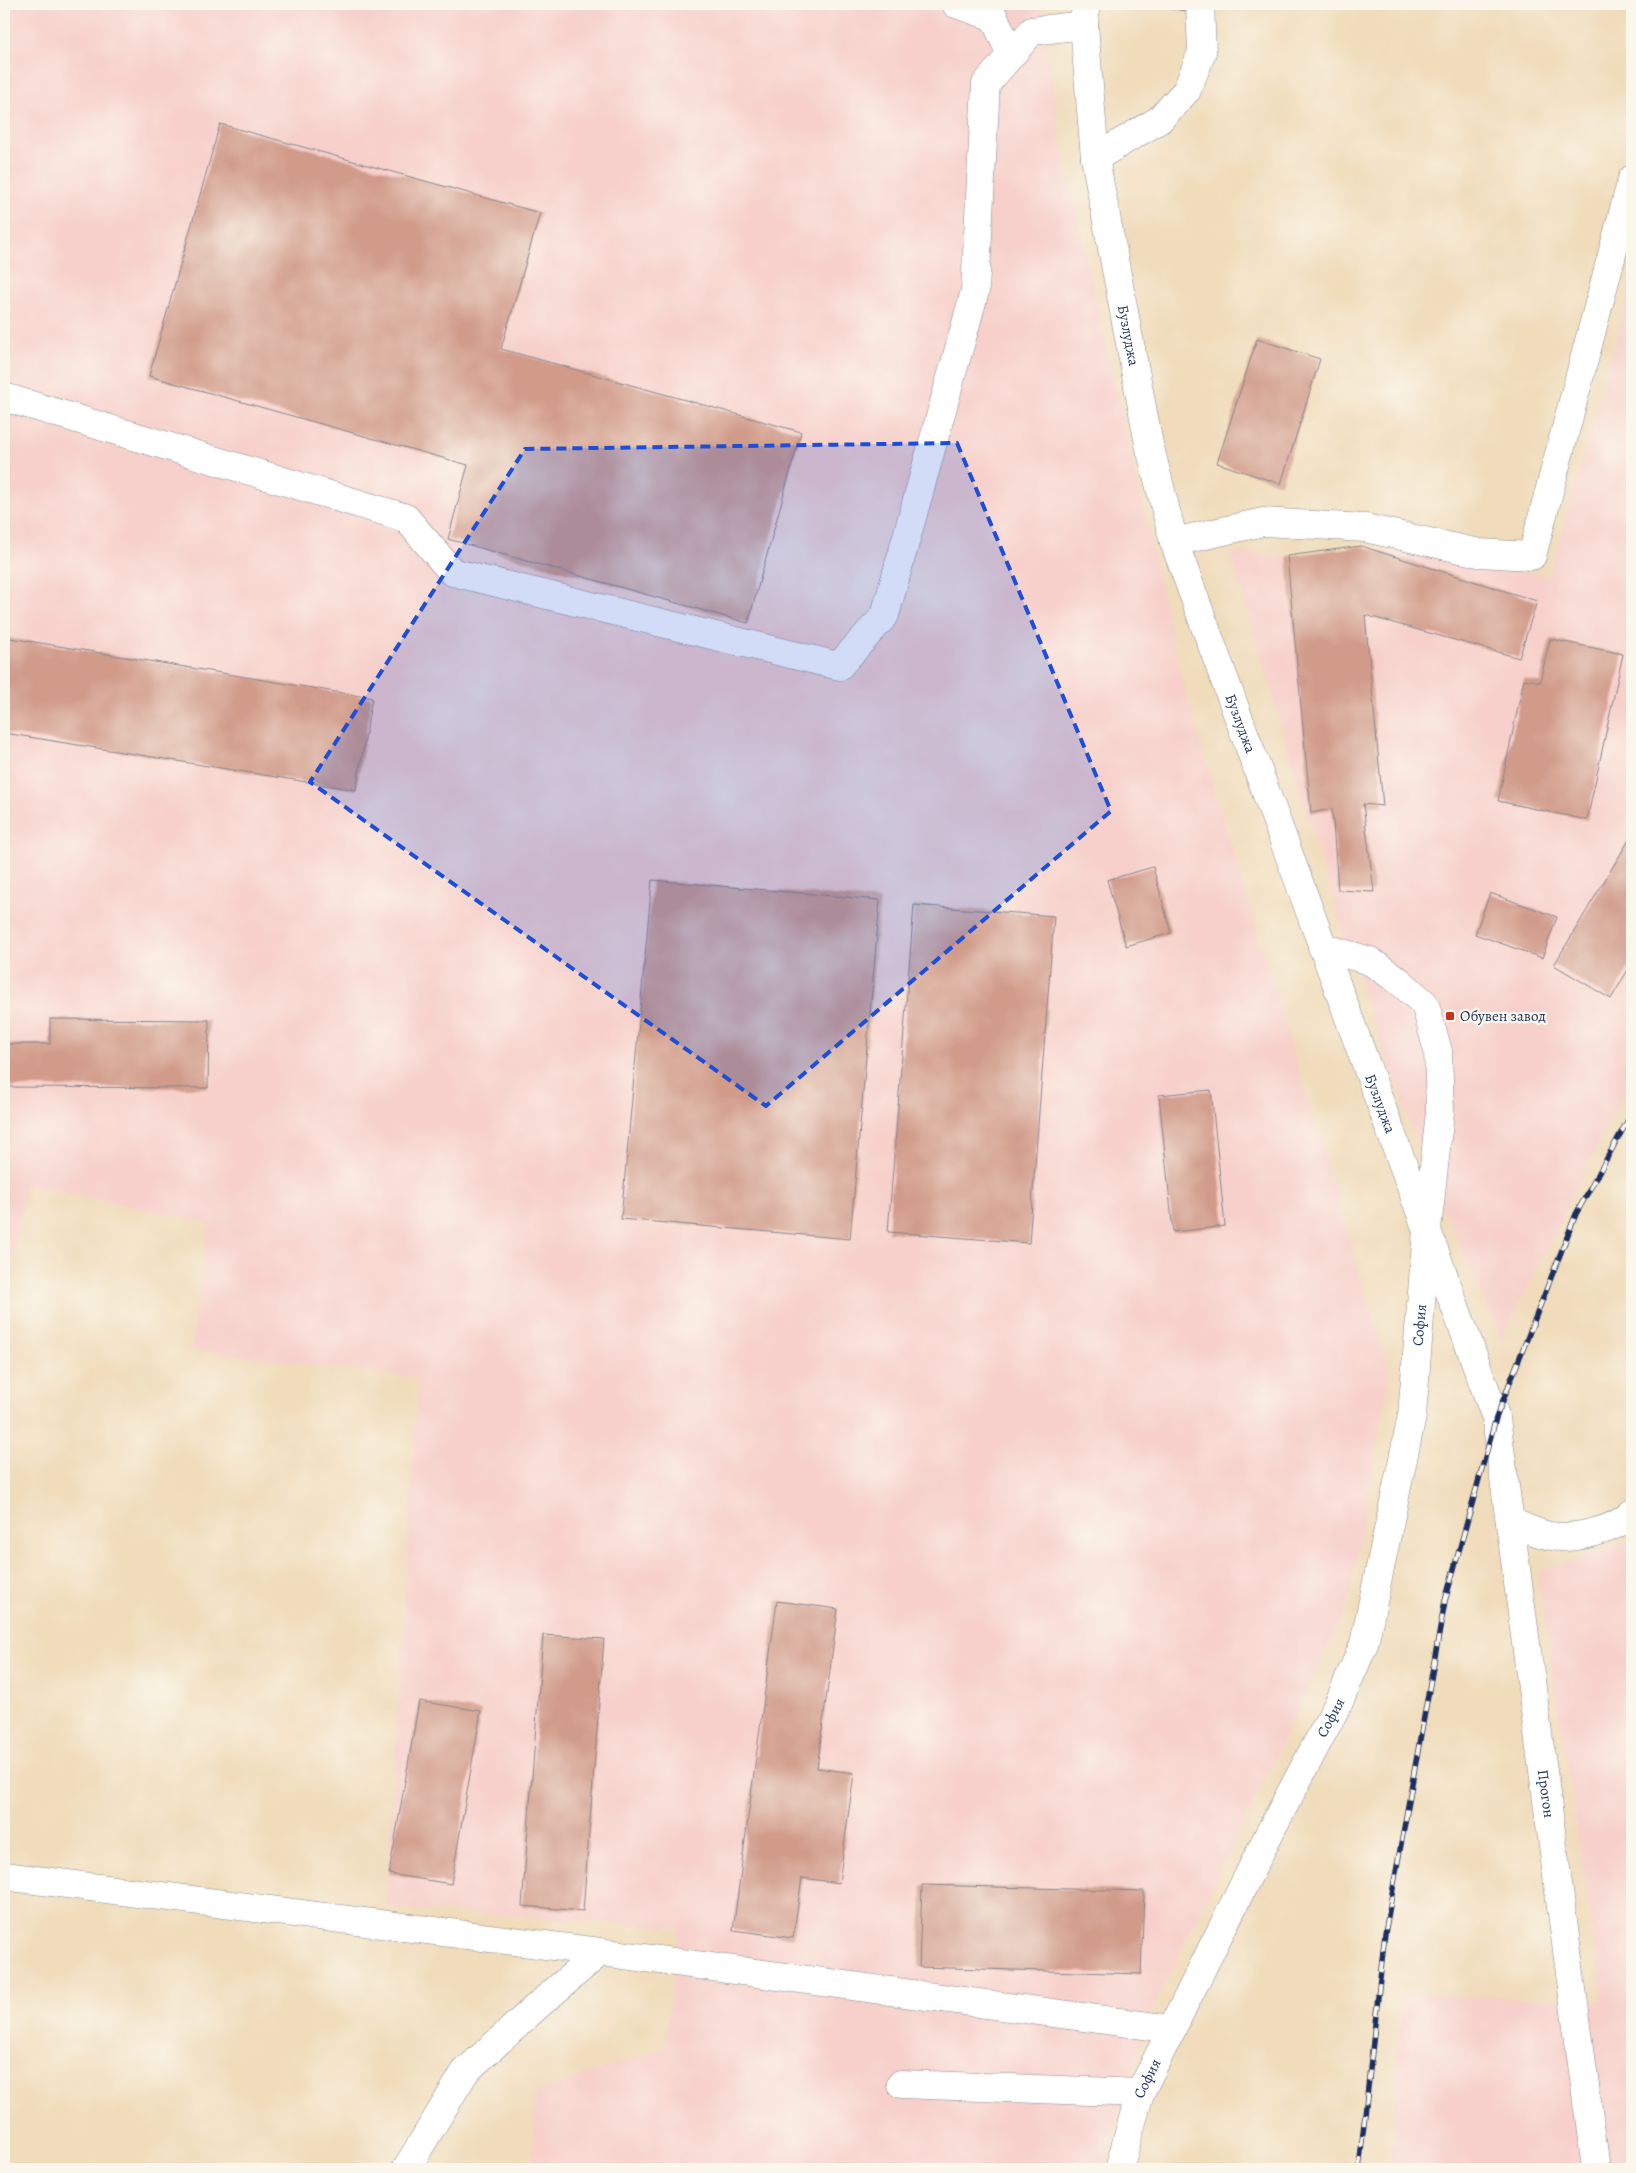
<svg xmlns="http://www.w3.org/2000/svg" width="1636" height="2173" font-family="Alegreya,serif">
	<style>
		.built { fill: #f7d0cb }
		.building { fill: #d19b8a }
		.lines { fill: none; stroke-linecap: round; stroke-linejoin: round }
		.minor-casing { stroke: #86858c; stroke-width: 29 }
		.minor { stroke: #fff; stroke-width: 28 }
		.rail-casing { stroke: #1b2f5e; stroke-width: 5.5 }
		.rail { stroke: #fbf7ec; stroke-width: 4; stroke-dasharray: 11; stroke-linecap: butt }
		.marked { fill: #1d4ed8; fill-opacity: 0.2; stroke: #1d4ed8; stroke-width: 4; stroke-dasharray: 10 6; stroke-linejoin: round }
		.poi-dot { fill: #c8321e; stroke: #fbf7ec; stroke-width: 2 }
		.labels { text-anchor: middle; stroke-width: 4.5; stroke-linejoin: round; paint-order: stroke }
		.street-label { font-size: 15px; fill: #1b2f5e; stroke: #fbf7ec }
		.poi-label { font-size: 15px; fill: #1b2f5e; stroke: #fbf7ec; text-anchor: start }
	</style>
	<rect width="100%" height="100%" fill="#fbf7ec"/>
	<filter id="ink" filterUnits="userSpaceOnUse"><feTurbulence type="fractalNoise" baseFrequency=".02" numOctaves="2"/><feDisplacementMap in="SourceGraphic" scale="10" xChannelSelector="R" yChannelSelector="G"/><feConvolveMatrix kernelMatrix="1 2 1 2 8 2 1 2 1" color-interpolation-filters="sRGB"/></filter>
	<filter id="wash" filterUnits="userSpaceOnUse"><feTurbulence type="fractalNoise" baseFrequency=".0096" numOctaves="4" result="noise"/><feDisplacementMap in="SourceGraphic" scale="20" xChannelSelector="R" yChannelSelector="G"/><feGaussianBlur stdDeviation="1.12" result="paint"/><feColorMatrix in="noise" values="0 0 0 0 0 0 0 0 0 0 0 0 0 0 0 0 0 1.4 0 .05"/><feComposite in="paint" operator="in"/></filter>
	<g filter="url(#wash)">
		<rect width="100%" height="100%" fill="#f0dbba"/>
		<path class="built" d="M4,4H1042L1061,143L1183,686L1390,1374L1347,1607L1147,2022L1102,2169H532L535,2093L665,2047L679,1928L386,1907L418,1378L191,1350L209,1223L26,1184L4,1321Z
			M1632,283V1075L1502,1339L1432,1184L1349,954L1230,552L1287,556L1361,546L1549,575Z
			M1632,1541V2169H1390L1401,1994L1603,2001L1537,1572Z"/>
		<g id="blocks">
			<path class="building" d="M1159,4H1210L1184,11Z
				M220,124L540,213L501,349L801,432L748,623L448,539L468,465L149,376Z
				M1257,339L1320,359L1281,484L1217,463Z
				M1361,546L1537,601L1519,658L1365,615L1383,806L1363,804L1374,892L1338,890L1332,809L1311,813L1287,556Z
				M4,637L372,698L356,790L4,733Z
				M1550,639L1623,654L1587,820L1498,801L1524,679L1540,682Z
				M1632,835V963L1611,999L1554,965Z
				M1153,867L1171,933L1126,946L1107,880Z
				M652,880L880,900L850,1239L621,1219Z
				M1490,893L1557,917L1542,958L1475,934Z
				M914,905L1054,916L1029,1243L888,1232Z
				M50,1019L209,1020L208,1088L4,1087V1044H50Z
				M1211,1090L1225,1226L1173,1232L1159,1095Z
				M777,1601L838,1609L817,1768L854,1773L839,1883L802,1878L793,1938L733,1930Z
				M543,1635L604,1639L583,1911L522,1906Z
				M419,1701L481,1711L451,1884L389,1874Z
				M922,1885L1144,1891L1141,1974L919,1967Z"/>
		</g>
	</g>
	<g filter="url(#ink)">
		<use href="#blocks" fill-opacity="0" stroke="#86858c" stroke-width="1"/>
		<g class="lines">
			<g class="minor-casing">
				<g id="minor">
					<path d="M956,4L994,17L1011,55"/>
					<path id="s1" d="M1086,4L1084,25L1095,158L1149,444L1174,542L1496,1418L1596,2169"/>
					<path d="M1095,158L1159,120L1187,90L1202,52L1200,4"/>
					<path d="M4,397L406,518L452,572L839,666L885,615L975,291L986,84L1032,31L1084,25"/>
					<path d="M1174,542L1263,522L1365,528L1479,553L1532,556L1632,179"/>
					<path d="M1510,1522C1523,1526 1537,1534 1551,1536C1574,1540 1616,1530 1632,1513"/>
					<path d="M4,1876L600,1952L535,2008L465,2072L406,2169"/>
					<path d="M600,1952L1172,2029"/>
					<path d="M901,2084L1140,2093"/>
					<path id="s2" d="M1119,2169L1140,2093L1270,1832L1339,1702L1364,1644L1412,1416L1427,1230L1440,1112L1438,1051L1425,1004L1399,981L1370,961L1322,947"/>
				</g>
			</g>
			<use href="#minor" class="minor"/>
			<g class="rail-casing">
				<path id="rail" d="M1359,2169L1385,1933L1445,1601L1496,1418L1576,1214L1632,1113"/>
			</g>
			<use href="#rail" class="rail"/>
		</g>
	</g>
	<path class="marked" d="M957,443L1111,811L766,1106L310,782L525,449Z"/>
	<rect class="poi-dot" x="1445" y="1011" width="10" height="10" rx="2.5"/>
	<g class="labels">
		<g class="street-label">
			<text dy="5" stroke="none"><textPath href="#s1" startOffset="335">Бузлуджа</textPath></text>
			<text dy="5" stroke="none"><textPath href="#s1" startOffset="740">Бузлуджа</textPath></text>
			<text dy="5" stroke="none"><textPath href="#s1" startOffset="1145">Бузлуджа</textPath></text>
			<text dy="5" stroke="none"><textPath href="#s2" startOffset="905">София</textPath></text>
			<text dy="5" stroke="none"><textPath href="#s2" startOffset="500">София</textPath></text>
			<text dy="5" stroke="none"><textPath href="#s1" startOffset="1859">Прогон</textPath></text>
			<text dy="5" stroke="none"><textPath href="#s2" startOffset="95">София</textPath></text>
		</g>
		<g class="poi-label">
			<text x="1460" y="1021">Обувен завод</text>
		</g>
	</g>
	<rect width="1636" height="2173" fill="none" stroke="#fbf7ec" stroke-width="20"/>
</svg>
